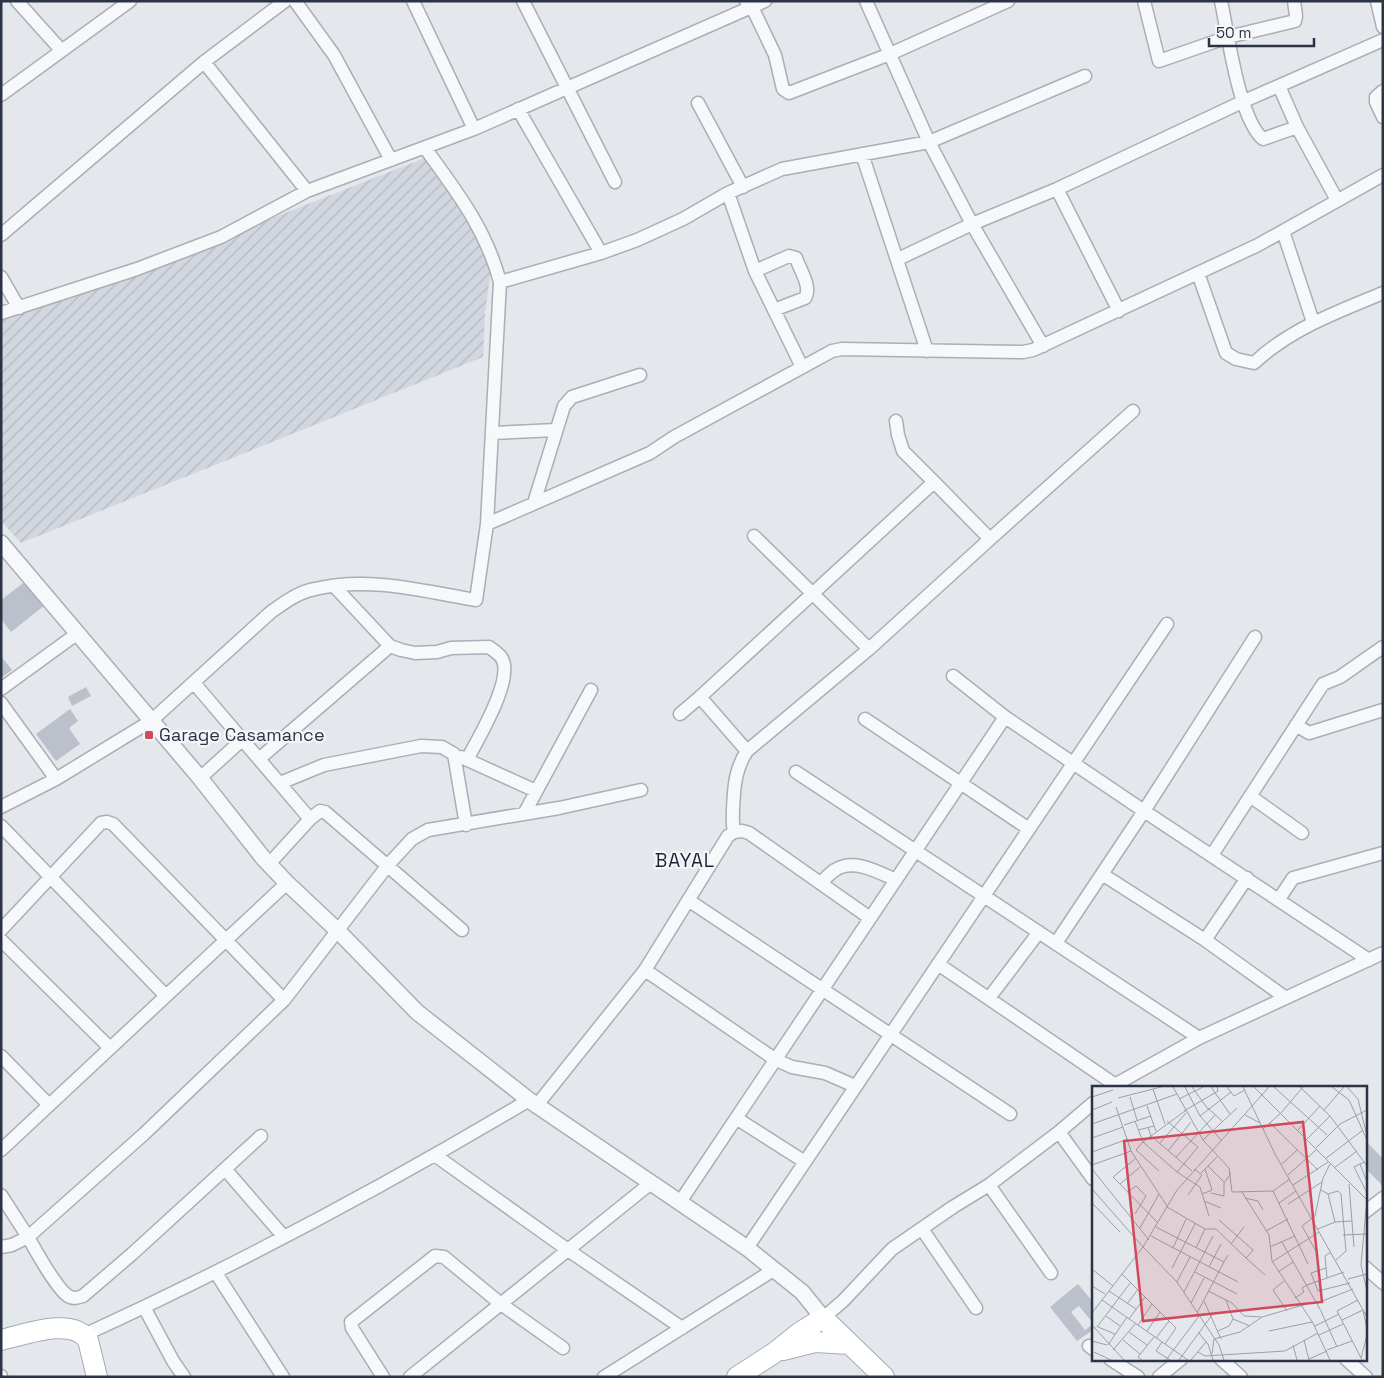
<svg xmlns="http://www.w3.org/2000/svg" width="1384" height="1378" font-family="'Space Grotesk',sans-serif">
	<style>
		.industrial { fill: url(#industrial-furrows) }
		.building { fill: #bbc0ca }
		.lines { fill: none; stroke-linecap: round; stroke-linejoin: round }
		.minor-casing { stroke: #a9aeb7; stroke-width: 15 }
		.tertiary-casing { stroke: #a9aeb7; stroke-width: 18 }
		.primary-casing { stroke: #a3abb8; stroke-width: 22 }
		.minor { stroke: #f7f8fa; stroke-width: 12 }
		.tertiary { stroke: #f7f8fa; stroke-width: 15 }
		.primary { stroke: #fff; stroke-width: 20 }
		.poi-dot { fill: #d1495b; stroke: #f4f6f9; stroke-width: 2 }
		.labels { text-anchor: middle; stroke-width: 4.5; stroke-linejoin: round; paint-order: stroke }
		.poi-label { font-size: 18px; fill: #2b3445; stroke: #f4f6f9; text-anchor: start }
		.neighbourhood-label { font-size: 19px; letter-spacing: 1px; fill: #1d2536; stroke: #f4f6f9 }
		.inset-road { fill: none; stroke: #9a9fa9; stroke-width: 1 }
		.view { fill: #d1495b; fill-opacity: 0.15; stroke: #d1495b; stroke-width: 2.5 }
		.inset-edge { fill: none; stroke: #2b3445; stroke-width: 2.5 }
	</style>
	<defs>
		<pattern id="industrial-furrows" width="10" height="10" patternUnits="userSpaceOnUse" patternTransform="scale(1.25)"><rect width="10" height="10" fill="#d2d6de"/><path d="M-1 1l2-2M0 10L10 0M9 11l2-2" fill="none" stroke="#b4b8c0"/></pattern>
	</defs>
	<rect width="100%" height="100%" fill="#e4e7ec"/>
	<path class="industrial" d="M425,158L461,206L491,268L485,314L483,357L21,543L1,521V321L107,283Z"/>
	<path class="building" d="M26,581L45,605L11,632L1,619V600Z
		M1,656L12,670L1,678Z
		M86,687L91,696L72,706L68,697Z
		M70,709L78,721L69,728L80,744L56,761L36,734Z
		M1365,1140L1383,1159V1186L1365,1168Z
		M1078,1284L1093,1302V1323L1079,1306L1071,1312L1085,1330L1093,1324V1330L1077,1341L1050,1307Z"/>
	<g class="lines">
		<g class="minor-casing">
			<path id="minor" d="M17,1L61,50
				M295,1L334,55L391,160
				M413,1L474,129
				M523,1L615,182
				M746,1L752,7L775,55L783,89L789,93L890,54L1008,1
				M866,1L929,142L972,224L1043,346
				M1144,1L1159,61L1228,37L1295,21L1296,16L1294,1
				M1221,1C1228,34 1239,119 1263,139L1297,127L1337,200
				M1377,1L1383,27
				M204,62L307,191
				M1279,86L1297,127
				M1383,91L1376,97V102L1383,117
				M1,95L130,1
				M698,103L743,187
				M518,109L601,253
				M862,154L927,351
				M1057,189L1119,311
				M728,193L755,271L802,367
				M1283,231L1313,322
				M1,235L204,62L285,1
				M898,259L972,224L1057,189L1242,102L1383,40
				M755,271L789,256L796,258C800,270 812,287 805,298L774,310
				M1198,273L1226,353L1236,359L1254,363C1290,329 1337,312 1383,293
				M1,277L19,308
				M500,282L601,253L637,240L683,219L728,193L782,169L929,142L1085,76
				M1,313L137,269L221,237L307,191L474,129L765,1
				M896,421L898,435L903,451L934,482
				M492,433L556,430
				M534,503L564,406L572,397L640,375
				M487,524L650,453L674,437L832,351L842,349L1023,352L1033,350L1258,245L1383,175
				M754,536L869,649
				M990,539L1133,411
				M334,586L390,646L401,650L415,653L437,652L451,648L489,647C493,650 498,653 501,657C516,677 477,740 467,760
				M194,683L310,819
				M1,689L78,633
				M700,697L747,751
				M1,703L56,779
				M1005,717L1144,811L1369,960
				M865,719L1029,829
				M1296,725L1309,733L1383,710
				M461,757L536,791
				M259,759L390,646
				M796,772L1199,1038
				M200,778L242,740
				M280,783L324,765L421,746L442,747L454,754L466,825
				M1250,796L1302,833
				M1,807L56,779L151,721L271,612C284,603 298,592 315,589C368,576 423,591 476,600L487,524L500,282C486,229 457,192 425,148
				M524,814L591,690
				M1,826L166,996
				M734,832L742,831L749,833L870,918
				M1212,855L1323,684L1340,677L1383,647
				M269,864L310,819L320,811L325,812L462,930
				M1102,874L1205,940L1286,998
				M820,883C825,879 830,873 835,870C854,858 878,872 896,880
				M1279,899L1293,878L1383,853
				M688,900L1010,1114
				M1,930L101,823L107,822L113,824L284,1000
				M1,940L110,1048
				M1205,940L1247,878
				M1056,943L1144,811L1255,637
				M938,964L1114,1084
				M645,970L776,1060L792,1067L825,1073L855,1086
				M989,998L1039,932
				M1,1056L49,1105
				M1111,1087L1199,1038L1383,953
				M537,1105L645,970L728,836L734,832C732,824 733,817 733,809C734,787 735,769 747,751L869,649L990,539L934,482L700,697L680,714
				M736,1118L805,1162
				M1059,1132L1093,1179
				M261,1136L132,1254L83,1296C77,1298 73,1299 68,1296C56,1288 36,1251 28,1237L144,1134L284,1000L388,865L412,839L428,830L559,808L641,790
				M1,1150L287,883
				M436,1156L568,1250L682,1328
				M225,1169L284,1237
				M989,1185L1051,1273
				M1,1195L28,1237L12,1245L1,1247
				M680,1202L1005,717L953,676
				M1365,1212L1383,1198
				M922,1229L976,1308
				M747,1248L1167,624
				M1365,1267L1383,1283
				M216,1273L283,1377
				M144,1307L173,1361L184,1377
				M823,1318L843,1301L892,1249L953,1207L989,1185L1059,1132L1093,1103
				M84,1335C237,1265 385,1186 529,1100
				M1089,1346L1093,1349
				M1110,1359L1138,1377
				M1221,1359L1241,1377
				M1346,1359L1366,1377
				M1,1376V1377
				M383,1377L352,1328L351,1322L435,1256L444,1257L501,1304L563,1348
				M410,1377L651,1183
				M604,1377L775,1269
				M1159,1377L1181,1359"/>
		</g>
		<g class="tertiary-casing">
			<path id="tertiary" d="M1,543L200,778L264,859L287,883L338,931L417,1012L529,1100L747,1248L802,1292L823,1318"/>
		</g>
		<g class="primary-casing">
			<path id="primary" d="M1,1340C24,1335 72,1316 88,1340L97,1377
				M783,1350L815,1342L850,1344
				M737,1377L774,1353L799,1333L823,1318L884,1377"/>
		</g>
		<use href="#minor" class="minor"/>
		<use href="#tertiary" class="tertiary"/>
		<use href="#primary" class="primary"/>
	</g>
	<rect class="poi-dot" x="144" y="730" width="10" height="10" rx="2.5"/>
	<g class="labels">
		<g class="poi-label">
			<text x="159" y="741">Garage Casamance</text>
		</g>
		<g class="neighbourhood-label">
			<text x="685" y="867">BAYAL</text>
		</g>
	</g>
	<g transform="translate(1092 1086)">
		<rect width="275" height="275" fill="#e4e7ec"/>
		<path class="inset-road" d="M81,1L111,54L137,82L140,106L181,105L198,93M93,1L108,30L130,55M100,1L116,23M119,1L138,28M135,1L142,10L153,4M151,1L183,68L275,231M162,1L275,114M182,1L235,49M208,1L238,30L275,80M240,1L257,14L275,54M255,1L266,13L275,50M61,3L73,38M0,11L21,4M38,11L45,34M26,12L69,1M87,13L111,1M55,20L64,45M116,22L130,35M0,24L20,16M232,24L252,1M92,25L126,5L125,1M153,29L168,37M108,30L139,6M43,35L51,56L59,50L100,85M75,35L106,61L85,86M178,37L226,84M0,38L85,8M32,39L59,30M56,41L59,50L93,25M171,43L189,27L211,1M46,44L62,40M205,45L228,20M0,52L31,41M111,54L145,22M214,54L238,30M68,57L94,27M223,63L248,38L275,24M39,65L75,120M76,65L99,36M0,66L36,53M84,71L123,29M43,73L21,91L66,137M233,73L271,44M272,76L262,81L275,107M190,78L205,64M268,78L275,96M0,79L39,65L24,21M116,80L132,96M242,82L265,65M0,83L57,154M67,85L44,64L51,56L85,86L108,101L117,130M109,87L125,71M196,89L224,64M28,98L48,81M257,98L262,161M201,99L236,76M181,105L216,178M35,106L44,100L54,110L43,128M150,106L177,149L180,175L221,237L238,274M119,107L132,110V97L139,87M110,108L120,104L113,83M236,108L246,105L249,108L254,165L244,174M96,109L110,89L102,83M153,112L166,115L171,124M275,113L269,179L275,205M112,115L129,122M0,117L28,146M187,117L204,105M196,118L230,96M75,121L113,143H124L154,172L161,164L127,134M243,136L260,135M64,141L132,176L136,169M48,142L67,108M226,143L243,136L236,108L229,104M174,145L196,133M251,149L275,148M59,150L146,196M190,156L229,225L245,261M139,158L152,141M178,161L203,150M81,162L94,133M104,162L113,143M226,169L210,140L223,130L231,92L238,78M154,172L173,189M180,176L227,146M117,181L129,158M80,182L103,138M234,182L219,187L226,205L258,197M0,183L21,200M103,186L145,208M186,186L201,176M30,188L84,242L73,258M235,192L233,170L239,166M256,193L275,188M192,195L181,204L195,225M85,196L98,171M0,200L13,208M17,205L44,223M116,205L140,217L152,230L169,231M92,206L121,150M203,212L212,206L210,202L215,199L252,186M10,214L96,274M134,214L141,233M266,214L245,225L270,274M112,215L129,253M99,217L112,192M225,217L261,203M35,218L46,203M0,227L51,161L1,104M105,227L132,176M14,230L28,240M37,233L53,211M141,233L158,240M250,234L271,224L275,243M0,239L32,274M46,239L60,218M223,240L247,228M5,241L39,196M6,241L23,248M55,245L68,226M126,245L137,240L141,233M177,245L220,236M37,246L55,259M106,246L116,258L121,274M227,249L251,238M64,252L77,235M31,254L48,268M212,254L217,274M0,255L15,259M70,256L64,265L78,274M16,259L35,231M201,259L205,274M21,264L44,237M235,264L260,255M2,266L19,274M106,266L113,270L193,265L226,247M120,268L122,253L148,246L170,231L218,217M269,272L275,249M217,273L235,265M50,274L46,271L62,251M74,274L107,230M87,274L120,229M99,274L114,256M132,274L127,259L85,196L51,161L85,104L177,1"/>
		<path class="view" d="M211,36L230,216L51,235L32,55Z"/>
		<rect width="275" height="275" class="inset-edge"/>
	</g>
	<rect width="1384" height="1378" fill="none" stroke="#2b3445" stroke-width="5"/>
	<path d="M1209 38v8h105v-8" fill="none" stroke="#2b3445" stroke-width="2.5"/>
	<text x="1216" y="38" font-size="15" fill="#2b3445" stroke="#f4f6f9" stroke-width="4" paint-order="stroke">50 m</text>
</svg>
